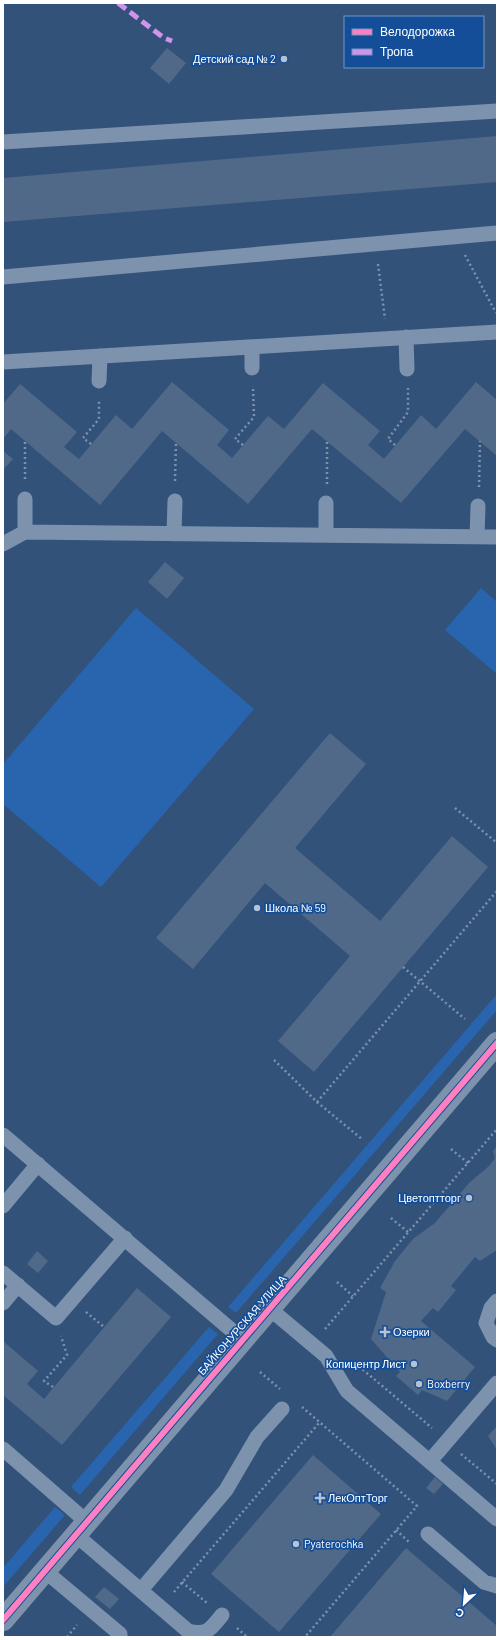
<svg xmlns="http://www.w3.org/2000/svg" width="500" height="1640" font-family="Barlow,sans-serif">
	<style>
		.green { fill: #2865ae }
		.building { fill: #506989 }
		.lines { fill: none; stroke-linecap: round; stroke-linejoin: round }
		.path { stroke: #7c92ad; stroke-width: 2.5; stroke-dasharray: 2 3; stroke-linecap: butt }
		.lane { stroke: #7c92ad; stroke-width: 15 }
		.street { stroke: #7c92ad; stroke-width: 22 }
		.quiet { stroke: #d193ec; stroke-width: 5; stroke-dasharray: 10 5; stroke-linecap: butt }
		.cycleway-casing { stroke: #144e98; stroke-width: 8 }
		.cycleway { stroke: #ff80c0; stroke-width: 6 }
		.poi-dot { fill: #b7c2d0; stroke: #144e98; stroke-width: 1.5 }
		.labels { text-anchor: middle; stroke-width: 3.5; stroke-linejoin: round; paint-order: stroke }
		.poi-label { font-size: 11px; fill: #fff; stroke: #144e98; text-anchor: start }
		.street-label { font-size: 11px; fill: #fff; stroke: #144e98 }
	</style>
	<rect width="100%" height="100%" fill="#32527a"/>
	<path class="green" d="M481,588L497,602V674L445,630Z
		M136,608L254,709L101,887L3,804V764Z
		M497,994V1010L236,1313L228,1307Z
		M209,1327L218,1334L80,1495L71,1487Z
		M55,1507L65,1515L3,1587V1568Z"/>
	<path class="building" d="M167,48L186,63L169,84L150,68Z
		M497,136V182L3,222V178Z
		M172,382L229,430L217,445L232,458L268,416L284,429L323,383L380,431L368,445L384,459L421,415L436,429L476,382L497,400V456L465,429L401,503L312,429L248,504L162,431L100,505L11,429L3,439V404L20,384L77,432L64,447L79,459L116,415L132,429Z
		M3,451L13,459L3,470Z
		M165,562L184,578L167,599L148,582Z
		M330,733L366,764L295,848L380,921L452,836L488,867L314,1072L278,1041L350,956L265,883L193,969L156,938Z
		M497,1146V1250L480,1261L475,1257L451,1286L456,1290L438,1312L433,1308L421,1321L475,1367L447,1401L422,1390L418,1395L396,1376L400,1372L371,1339L386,1292L380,1288L395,1261L413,1239L435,1223L469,1183L489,1166L495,1158L493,1151Z
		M37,1251L48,1261L38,1273L27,1264Z
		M137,1288L171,1317L62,1445L3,1395V1341L38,1371L27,1384L44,1399Z
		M497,1426V1450L488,1436Z
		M313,1455L381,1514L279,1632L211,1574Z
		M435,1477L443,1484L434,1494L426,1488Z
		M406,1548L497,1626V1634L494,1637H330Z
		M104,1587L119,1599L110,1609L95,1597Z"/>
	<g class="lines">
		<path class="path" d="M465,255L496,313
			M378,264L385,319
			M91,444L83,438L99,419V400
			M243,445L235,439L254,417L253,386
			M395,445L388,439L408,412V388
			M25,479V441
			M175,481L176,443
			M327,484V441
			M479,487L480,441
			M455,808L497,843
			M403,967L465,1019
			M274,1060L317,1102L363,1140
			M317,1102L497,891
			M451,1149L468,1163
			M391,1218L408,1232
			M337,1282L353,1296
			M86,1312L104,1327
			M325,1329L497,1129
			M355,1363L432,1428
			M260,1372L280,1389
			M53,1387L44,1381L67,1355L61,1336
			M302,1407L417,1506L305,1637
			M461,1454L497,1484
			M396,1530L409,1542
			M182,1582L207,1603
			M174,1592L319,1423
			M237,1628L247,1637
			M67,1637L77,1625"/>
		<path class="lane" d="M3,142L497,111
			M3,277L497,233
			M406,337L407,369
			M252,347V368
			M3,362L497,332
			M99,381L100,356
			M25,532V499
			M174,534L175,501
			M326,535V503
			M477,537L478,506
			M3,544L25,532L497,537
			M3,1135L243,1340
			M3,1206L38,1164
			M3,1273L56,1318L125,1238
			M497,1301L491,1308L486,1323L493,1337L497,1340
			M3,1303L18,1285
			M270,1309L326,1356L347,1391L497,1519
			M3,1449L87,1522
			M430,1461L497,1383
			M428,1534L484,1582L497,1586
			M76,1535L188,1631C207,1636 211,1629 222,1615
			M45,1571L120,1634V1637
			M141,1590L226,1490L257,1437L282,1409"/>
		<path class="street" d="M3,1620L497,1043"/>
		<path class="quiet" d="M118,3L164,38L172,41"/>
		<g class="cycleway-casing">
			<path id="cycleway" d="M3,1620L497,1043"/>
		</g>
		<use href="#cycleway" class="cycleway"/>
	</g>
	<g class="poi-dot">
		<circle cx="284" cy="59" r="4"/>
		<circle cx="257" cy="908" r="4"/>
		<circle cx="469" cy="1198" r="4"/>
		<path d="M383 1326h4v4h4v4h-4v4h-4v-4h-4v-4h4z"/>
		<circle cx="414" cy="1364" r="4"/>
		<circle cx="419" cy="1384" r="4"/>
		<path d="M318 1492h4v4h4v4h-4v4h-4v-4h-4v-4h4z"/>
		<circle cx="296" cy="1544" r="4"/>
	</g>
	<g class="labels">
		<g class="poi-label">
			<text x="276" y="63" text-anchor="end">Детский сад № 2</text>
			<text x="265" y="912">Школа № 59</text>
			<text x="461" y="1202" text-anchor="end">Цветоптторг</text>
			<text x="393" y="1336">Озерки</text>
			<text x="406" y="1368" text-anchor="end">Копицентр Лист</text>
			<text x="427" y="1388">Boxberry</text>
			<text x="328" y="1502">ЛекОптТорг</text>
			<text x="304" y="1548">Pyaterochka</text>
		</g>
		<g class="street-label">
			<text transform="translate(242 1325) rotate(-49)" y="4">БАЙКОНУРСКАЯ УЛИЦА</text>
		</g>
	</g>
	<rect width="500" height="1640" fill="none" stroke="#ffffff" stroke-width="8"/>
	<rect x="344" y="16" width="140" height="52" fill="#144e98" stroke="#7295c1"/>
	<rect x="352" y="29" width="20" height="6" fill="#ff80c0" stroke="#7295c1"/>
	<text x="380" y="36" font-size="12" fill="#ffffff">Велодорожка</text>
	<rect x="352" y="49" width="20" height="6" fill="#d193ec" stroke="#7295c1"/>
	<text x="380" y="56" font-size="12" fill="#ffffff">Тропа</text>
	<g transform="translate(464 1604) rotate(206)" stroke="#144e98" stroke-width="3" paint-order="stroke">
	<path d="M0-3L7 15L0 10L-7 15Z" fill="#ffffff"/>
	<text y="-6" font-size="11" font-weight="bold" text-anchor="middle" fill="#ffffff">С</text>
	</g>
</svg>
